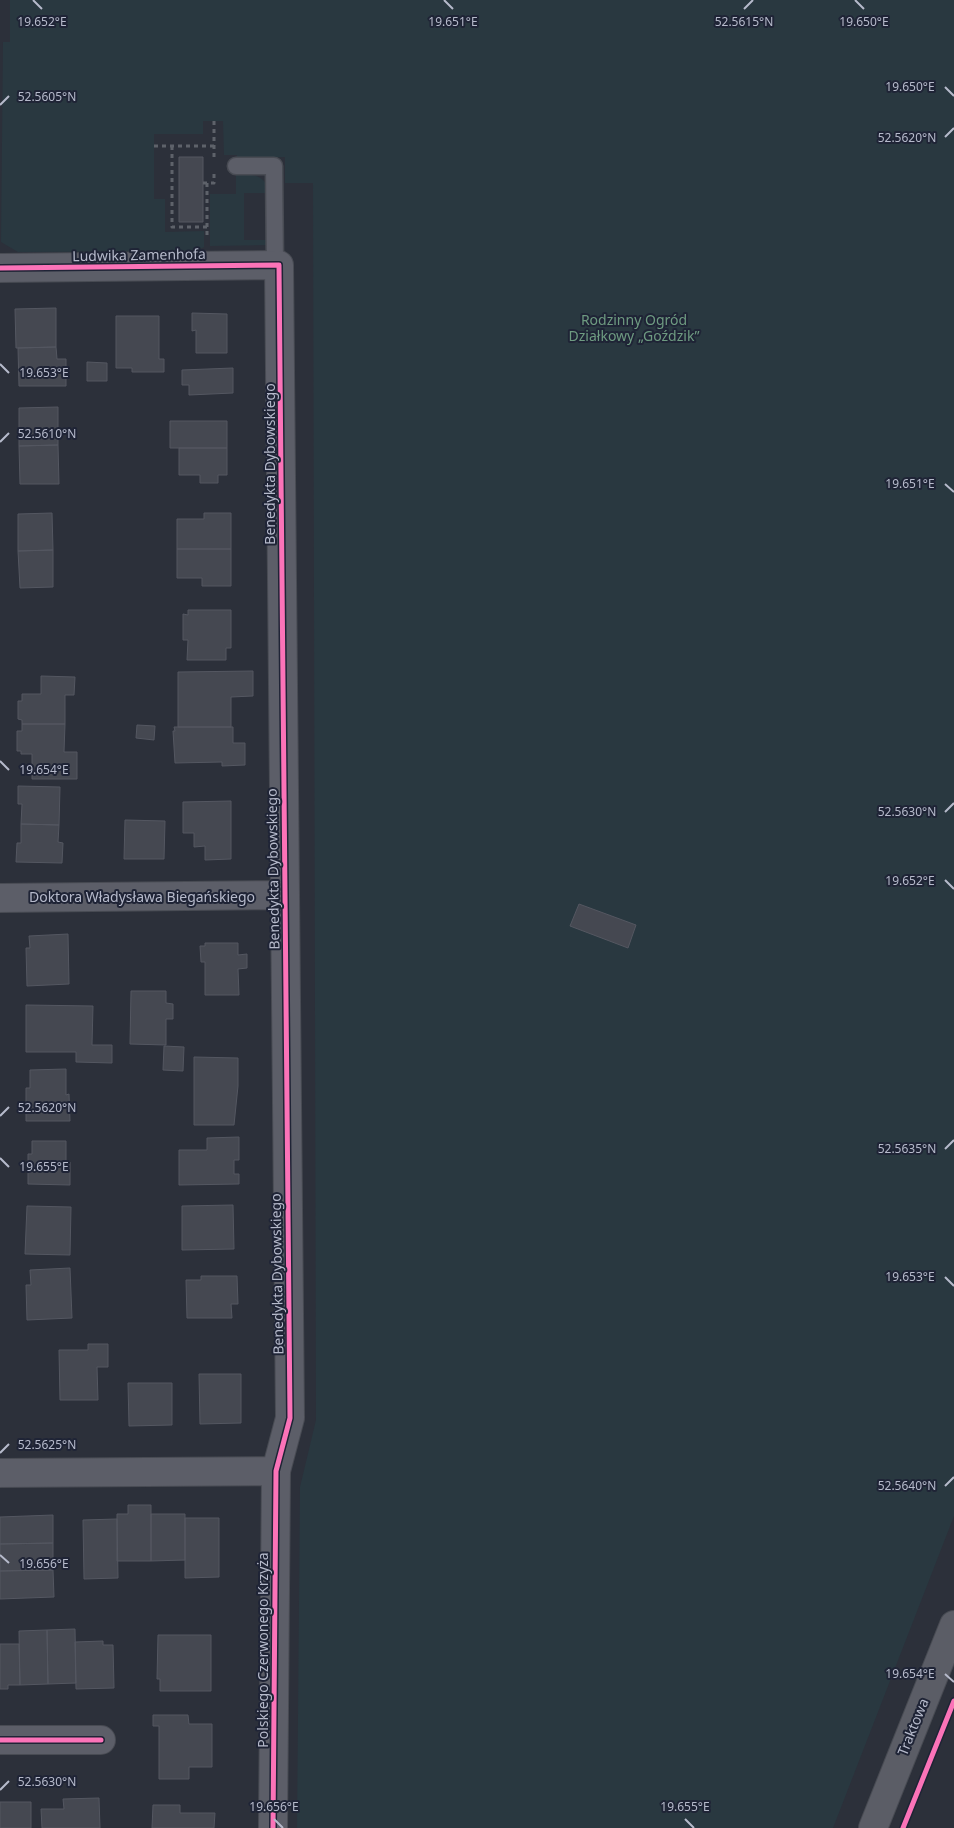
<svg xmlns="http://www.w3.org/2000/svg" width="954" height="1828" font-family="'Noto Sans',sans-serif">
	<style>
		.green { fill: #293840 }
		.building { fill: #454851; stroke: #545761 }
		.lines { fill: none; stroke-linecap: round; stroke-linejoin: round }
		.lane-casing { stroke: #484b53; stroke-width: 19 }
		.street-casing { stroke: #484b53; stroke-width: 30 }
		.secondary-casing { stroke: #484b53; stroke-width: 30 }
		.path { stroke: #5e626a; stroke-width: 3; stroke-dasharray: 4 4; stroke-linecap: butt }
		.lane { stroke: #5c5e68; stroke-width: 16 }
		.street { stroke: #5c5e68; stroke-width: 28 }
		.secondary { stroke: #5b5d66; stroke-width: 28 }
		.cycleway-casing { stroke: #1f2436; stroke-width: 8 }
		.cycleway { stroke: #fb73b8; stroke-width: 5 }
		.ticks { fill: none; stroke: #b6bacb; stroke-width: 2 }
		.labels { text-anchor: middle; stroke-width: 4; stroke-linejoin: round; paint-order: stroke }
		.street-label { font-size: 14px; fill: #b6bacb; stroke: #1f2436 }
		.park-label { font-size: 14px; fill: #6e9b81; stroke: #1f2436 }
		.ticks-label { font-size: 12px; text-anchor: middle; fill: #b6bacb; stroke: #1f2436; stroke-width: 4; stroke-linejoin: round; paint-order: stroke }
	</style>
	<rect width="100%" height="100%" fill="#2c303a"/>
	<path class="green" d="M10,0H954V1516L833,1828H297L300,1487L316,1420L313,183H285V157L237,158V155H224L223,121H203V134H154V199H165V232L204,231V247L196,251L18,252L1,242L3,42H10Z
		M236,174C250,174 268,174 268,193H244V240H268V245L210,246V194H236Z"/>
	<path class="building" d="M179,157H203V222H179Z
		M56,308V347L16,348L15,309Z
		M192,313L227,314V353H196V330L192,331Z
		M116,316H159V359H164V372H132V368H116Z
		M56,347L57,359H66V386H19L18,348Z
		M87,362L107,363V381H87Z
		M233,368V393L189,395V385H182V370Z
		M58,407V445L19,446V408Z
		M170,421H227V448H170Z
		M58,445L59,484H20L19,446Z
		M179,448H227V475H218V483H200V475H179Z
		M52,513L53,550L18,551V514Z
		M204,513H231V549H177V519H204Z
		M177,549H231V586H202V578H177Z
		M53,550V587L20,588L18,551Z
		M188,610H231V648H226V660H187L188,640H183V614L188,615Z
		M253,671V696L231,697V727H178V672Z
		M41,676L75,677L74,695H65V724H22V720L18,719V701H22V694H41Z
		M22,724H65L64,752H77V779H32V754H21V751H17V731H22Z
		M137,725L155,726L154,740L136,738Z
		M174,727H233V743H245V765L222,766V762L175,763L173,731H175Z
		M18,786L60,787L59,825L21,824L22,804H18Z
		M231,801V859L205,860V846L194,847V833H183V802Z
		M125,820L165,821L164,859H124Z
		M21,824L59,825L58,842L63,843L62,863L16,862L17,843H21Z
		M579,904L636,925L628,948L570,926Z
		M68,934L69,984L27,986L26,948H30L29,936Z
		M205,943H238V955L247,954V968L238,969L239,995H205V962H201L200,946H205Z
		M131,991H166V1003L173,1004V1019H166V1045L130,1044Z
		M26,1005L93,1006L92,1045H112V1063L76,1062V1052H26Z
		M164,1046L184,1047L183,1071L163,1070Z
		M194,1057L238,1058V1086L234,1125H194Z
		M66,1069V1095L69,1094L70,1121H26V1088H30V1070Z
		M239,1137V1160H234V1174H239V1184L179,1185V1150H207V1138Z
		M32,1141H66V1162H70V1185L28,1184V1154H32Z
		M233,1205L234,1249L182,1250V1206Z
		M27,1206L71,1207L70,1255L25,1254Z
		M70,1268L72,1318L27,1320L26,1285H31L30,1270Z
		M201,1276H237L238,1304H231L232,1318H187L186,1280H201Z
		M88,1344H108V1367H97L98,1400H60L59,1350H88Z
		M199,1374H241V1423L200,1424Z
		M128,1383H172V1425L129,1426Z
		M128,1505H151V1561H117V1514H128Z
		M151,1514H185V1560L151,1561Z
		M53,1515V1543L0,1544V1517Z
		M185,1518H219V1577L185,1578Z
		M117,1519L118,1578L84,1579L83,1520Z
		M53,1543V1570L0,1571V1544Z
		M53,1570L54,1597L0,1599V1571Z
		M75,1629L76,1683L48,1684L47,1630Z
		M47,1630L48,1684L20,1685L19,1631Z
		M158,1635H211V1691H160V1679H157Z
		M103,1641V1645H113L114,1688L76,1689L75,1642Z
		M0,1644H19L20,1685H8V1689H0Z
		M153,1715H188L189,1724H212V1767H189V1779H159V1726H153Z
		M99,1798L100,1828H42L41,1809H64L63,1799Z
		M0,1802H31V1828H0Z
		M153,1805H180V1813H215L214,1828H152Z"/>
	<g class="lines">
		<g class="lane-casing">
			<path id="lane" d="M236,166H274L275,265"/>
		</g>
		<g class="street-casing">
			<path id="street" d="M0,268L279,265L290,1418L276,1471L273,1828
				M0,898L284,895
				M0,1473L276,1471
				M0,1740H101"/>
		</g>
		<g class="secondary-casing">
			<path id="secondary" d="M873,1828L954,1625"/>
		</g>
		<path class="path" d="M214,121V158
			M154,146H214
			M172,146V227H207V238
			M203,183H214V174
			M207,227V183"/>
		<use href="#lane" class="lane"/>
		<use href="#street" class="street"/>
		<use href="#secondary" class="secondary"/>
		<g class="cycleway-casing">
			<path id="cycleway" d="M0,268L279,265L290,1418L276,1471L273,1828
				M0,1740H101
				M903,1828L954,1701"/>
		</g>
		<use href="#cycleway" class="cycleway"/>
	</g>
	<path class="ticks" d="M33,0L42,9M444,0L453,9M855,0L864,9M744,9L753,0M945,87L954,96M0,105L9,96M945,137L954,128M0,364L9,373M0,442L9,433M945,484L954,492M0,761L9,770M945,812L954,803M945,880L954,889M0,1116L9,1107M945,1149L954,1140M0,1158L9,1167M945,1277L954,1286M0,1453L9,1444M945,1486L954,1477M0,1555L9,1563M945,1674L954,1682M0,1790L9,1781M274,1819L283,1828M685,1819L694,1828"/>
	<g class="labels">
		<g class="street-label">
			<text transform="translate(139 255) rotate(-1)" y="5">Ludwika Zamenhofa</text>
			<text transform="translate(270 464) rotate(-90)" y="5">Benedykta Dybowskiego</text>
			<text transform="translate(273 869) rotate(-91)" y="5">Benedykta Dybowskiego</text>
			<text x="142" y="902">Doktora Władysława Biegańskiego</text>
			<text transform="translate(277 1274) rotate(-91)" y="5">Benedykta Dybowskiego</text>
			<text transform="translate(263 1650) rotate(-90)" y="5">Polskiego Czerwonego Krzyża</text>
			<text transform="translate(913 1727) rotate(-68)" y="5">Traktowa</text>
		</g>
		<g class="park-label">
			<text x="634" y="325">Rodzinny Ogród<tspan x="634" dy="16">Działkowy „Goździk”</tspan></text>
		</g>
	</g>
	<g class="ticks-label">
		<text x="864" y="26">19.650°E</text>
		<text x="453" y="26">19.651°E</text>
		<text x="42" y="26">19.652°E</text>
		<text x="744" y="26">52.5615°N</text>
		<text x="910" y="91">19.650°E</text>
		<text x="47" y="101">52.5605°N</text>
		<text x="907" y="142">52.5620°N</text>
		<text x="44" y="377">19.653°E</text>
		<text x="47" y="438">52.5610°N</text>
		<text x="910" y="488">19.651°E</text>
		<text x="44" y="774">19.654°E</text>
		<text x="907" y="816">52.5630°N</text>
		<text x="910" y="885">19.652°E</text>
		<text x="47" y="1112">52.5620°N</text>
		<text x="907" y="1153">52.5635°N</text>
		<text x="44" y="1171">19.655°E</text>
		<text x="910" y="1281">19.653°E</text>
		<text x="47" y="1449">52.5625°N</text>
		<text x="907" y="1490">52.5640°N</text>
		<text x="44" y="1568">19.656°E</text>
		<text x="910" y="1678">19.654°E</text>
		<text x="47" y="1786">52.5630°N</text>
		<text x="274" y="1811">19.656°E</text>
		<text x="685" y="1811">19.655°E</text>
	</g>
</svg>
